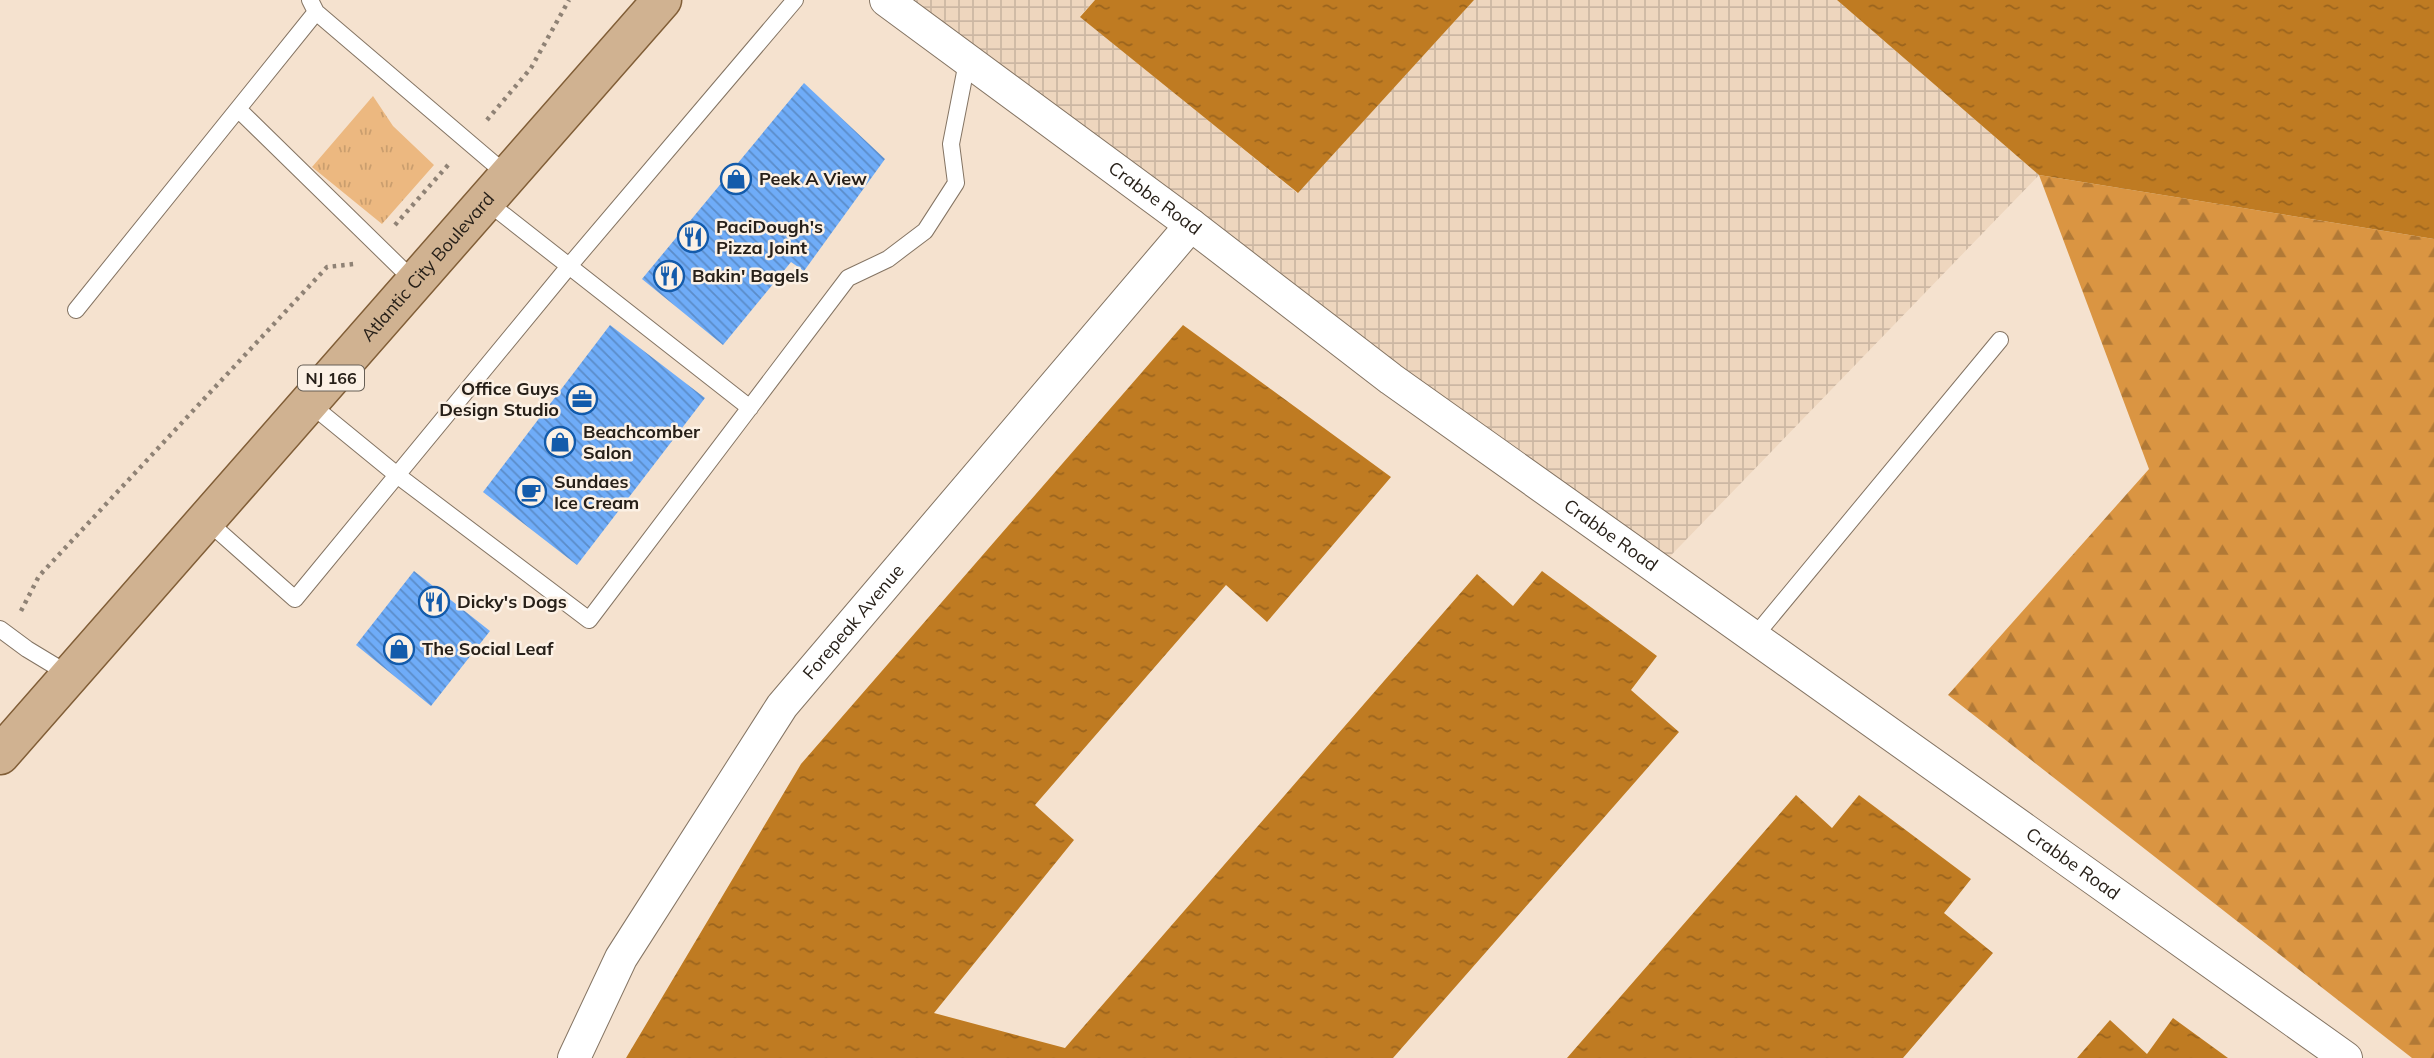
<svg xmlns="http://www.w3.org/2000/svg" width="2434" height="1058" font-family="Mulish,sans-serif">
	<style>
		.industrial { fill: url(#industrial-grid) }
		.grass { fill: url(#grass-tufts) }
		.forest { fill: url(#forest-firs) }
		.water { fill: url(#water-ripples) }
		.building { fill: url(#building-back-hatch) }
		.lines { fill: none; stroke-linecap: round; stroke-linejoin: round }
		.lane-casing { stroke: #847463; stroke-width: 18 }
		.street-casing { stroke: #847463; stroke-width: 34 }
		.primary-casing { stroke: #815e37; stroke-width: 41 }
		.path { stroke: #8f8275; stroke-width: 4.5; stroke-dasharray: 3.5 5; stroke-linecap: butt }
		.lane { stroke: #fff; stroke-width: 16 }
		.street { stroke: #fff; stroke-width: 32 }
		.primary { stroke: #d0b291; stroke-width: 38 }
		.labels { text-anchor: middle; stroke-width: 5; stroke-linejoin: round; paint-order: stroke }
		.shield { fill: #fcf1e5; stroke: #675f56; stroke-width: 2 }
		.shield-label { font-size: 16px; font-weight: bold; fill: #272019 }
		.poi-label { font-size: 18px; font-weight: bold; fill: #272019; stroke: #fcf1e5; text-anchor: start }
		.street-label { font-size: 18px; fill: #272019; stroke: #fcf1e5 }
	</style>
	<defs>
		<pattern id="industrial-grid" width="8" height="8" patternUnits="userSpaceOnUse" patternTransform="scale(1.75)"><rect width="8" height="8" fill="#eed6be"/><path d="M0 4h8M4 0v8" fill="none" stroke="#ccb7a3"/></pattern>
		<pattern id="grass-tufts" width="24" height="20" patternUnits="userSpaceOnUse" patternTransform="scale(1.75)"><rect width="24" height="20" fill="#ecb880"/><path d="M3 7l-1-3M5 7V3M7 7l1-3M15 17l-1-3M17 17v-4M19 17l1-3" fill="none" stroke="#ca9e6e"/></pattern>
		<pattern id="forest-firs" width="22" height="20" patternUnits="userSpaceOnUse" patternTransform="scale(1.75)"><rect width="22" height="20" fill="#da9542"/><path d="M5 1l3.5 6h-7zM16 11l3.5 6h-7z" fill="#b17936"/></pattern>
		<pattern id="water-ripples" width="26" height="14" patternUnits="userSpaceOnUse" patternTransform="scale(1.75)"><rect width="26" height="14" fill="#bf7b22"/><path d="M2 4q2-2 4 0t4 0M15 11q2-2 4 0t4 0" fill="none" stroke="#9b641d"/></pattern>
		<pattern id="building-back-hatch" width="6" height="6" patternUnits="userSpaceOnUse" patternTransform="scale(1.75)"><rect width="6" height="6" fill="#6facf8"/><path d="M-1 5l2 2M0 0l6 6M5-1l2 2" fill="none" stroke="#5b8cc8"/></pattern>
	</defs>
	<rect width="100%" height="100%" fill="#f5e2cf"/>
	<path class="industrial" d="M873,0H1095L1080,16L1297,193L1474,0H1837L2039,175L1652,575Z"/>
	<path class="grass" d="M373,96L393,126L434,165L382,224L312,167Z"/>
	<path class="forest" d="M2039,175L2434,239V1058H2412L1948,695L2149,469Z"/>
	<path class="water" d="M1095,0H1474L1298,193L1080,17Z
		M1837,0H2434V239L2039,175Z
		M1183,325L1391,477L1267,622L1226,585L1035,805L1074,840L934,1013L1065,1048L1477,574L1513,606L1542,571L1657,656L1631,690L1679,732L1393,1058H626L801,764Z
		M1796,795L1832,828L1859,795L1971,879L1944,913L1993,953L1903,1058H1567Z
		M2173,1018L2228,1058H2077L2110,1020L2147,1054Z"/>
	<path class="building" d="M804,83L885,159L804,271L791,262L723,345L642,279Z
		M610,325L705,398L577,565L483,492Z
		M414,571L490,631L431,706L356,645Z"/>
	<g class="lines">
		<g class="lane-casing">
			<path id="lane" d="M316,12L507,175
				M238,109L415,282
				M486,201L750,408
				M76,310L316,12L310,0
				M309,403L397,475L589,620L848,278L888,259L925,231L956,183L951,144L967,62
				M206,520L295,599L570,265L795,0
				M0,629L27,649L70,675
				M1754,637L2000,340"/>
		</g>
		<g class="street-casing">
			<g id="street">
				<path id="s1" d="M886,0L1191,225L1391,379L2346,1058"/>
				<path id="s2" d="M574,1058L621,958L782,706L1191,225"/>
			</g>
		</g>
		<g class="primary-casing">
			<g id="primary">
				<path id="s3" d="M0,755L662,0"/>
			</g>
		</g>
		<path class="path" d="M487,120L531,68L569,0
			M395,225L449,164
			M21,611L39,576L327,267L354,264"/>
		<use href="#lane" class="lane"/>
		<use href="#street" class="street"/>
		<use href="#primary" class="primary"/>
	</g>
	<defs>
		<g id="shop-ring" transform="scale(1.575)"><circle r="9.5" fill="#fcf1e5" stroke="#135bab" stroke-width="1.5"/><path d="M-5-2.5h2.3a2.7 3.5 0 0 1 5.4 0H5L5.5 6h-11ZM-1.5-2.5h3a1.5 2.3 0 0 0-3 0Z" fill="#135bab"/></g>
		<g id="restaurant-ring" transform="scale(1.575)"><circle r="9.5" fill="#fcf1e5" stroke="#135bab" stroke-width="1.5"/><path d="M-5-6h1v4h1v-4h1v4h1v-4h1v5L-1.5 .5V6h-2V.5L-5-1ZM5-6V6H3V1.5H1.5Q1.5-4 5-6Z" fill="#135bab"/></g>
		<g id="office-ring" transform="scale(1.575)"><circle r="9.5" fill="#fcf1e5" stroke="#135bab" stroke-width="1.5"/><path d="M-6-3h4V-5.5h4V-3h4V5H-6ZM-1-4.5V-3h2v-1.5ZM-6 0V1H6V0Z" fill="#135bab"/></g>
		<g id="cafe-ring" transform="scale(1.575)"><circle r="9.5" fill="#fcf1e5" stroke="#135bab" stroke-width="1.5"/><path d="M-5.5-4.5H6V0H3Q3 3.5 0 3.5H-2.5Q-5.5 3.5-5.5 0ZM3-3.2v2h1.7v-2ZM-6 4.5H4V6H-6Z" fill="#135bab"/></g>
	</defs>
	<g fill-rule="evenodd">
		<use href="#shop-ring" x="736" y="179"/>
		<use href="#restaurant-ring" x="693" y="237"/>
		<use href="#restaurant-ring" x="669" y="276"/>
		<use href="#office-ring" x="582" y="399"/>
		<use href="#shop-ring" x="560" y="442"/>
		<use href="#cafe-ring" x="531" y="492"/>
		<use href="#restaurant-ring" x="434" y="602"/>
		<use href="#shop-ring" x="399" y="649"/>
	</g>
	<g class="labels">
		<rect class="shield" x="298" y="365.5" width="66" height="25" rx="5"/>
		<g class="shield-label">
			<text x="331" y="384">NJ 166</text>
		</g>
		<g class="poi-label">
			<text x="759" y="185">Peek A View</text>
			<text x="716" y="233">PaciDough's<tspan x="716" dy="21">Pizza Joint</tspan></text>
			<text x="692" y="282">Bakin' Bagels</text>
			<text x="559" y="395" text-anchor="end">Office Guys<tspan x="559" dy="21">Design Studio</tspan></text>
			<text x="583" y="438">Beachcomber<tspan x="583" dy="21">Salon</tspan></text>
			<text x="554" y="488">Sundaes<tspan x="554" dy="21">Ice Cream</tspan></text>
			<text x="457" y="608">Dicky's Dogs</text>
			<text x="422" y="655">The Social Leaf</text>
		</g>
		<g class="street-label">
			<text dy="6" stroke="none"><textPath href="#s1" startOffset="334">Crabbe Road</textPath></text>
			<text dy="6" stroke="none"><textPath href="#s3" startOffset="649">Atlantic City Boulevard</textPath></text>
			<text dy="6" stroke="none"><textPath href="#s1" startOffset="901">Crabbe Road</textPath></text>
			<text dy="6" stroke="none"><textPath href="#s2" startOffset="520">Forepeak Avenue</textPath></text>
			<text dy="6" stroke="none"><textPath href="#s1" startOffset="1468">Crabbe Road</textPath></text>
		</g>
	</g>
</svg>
